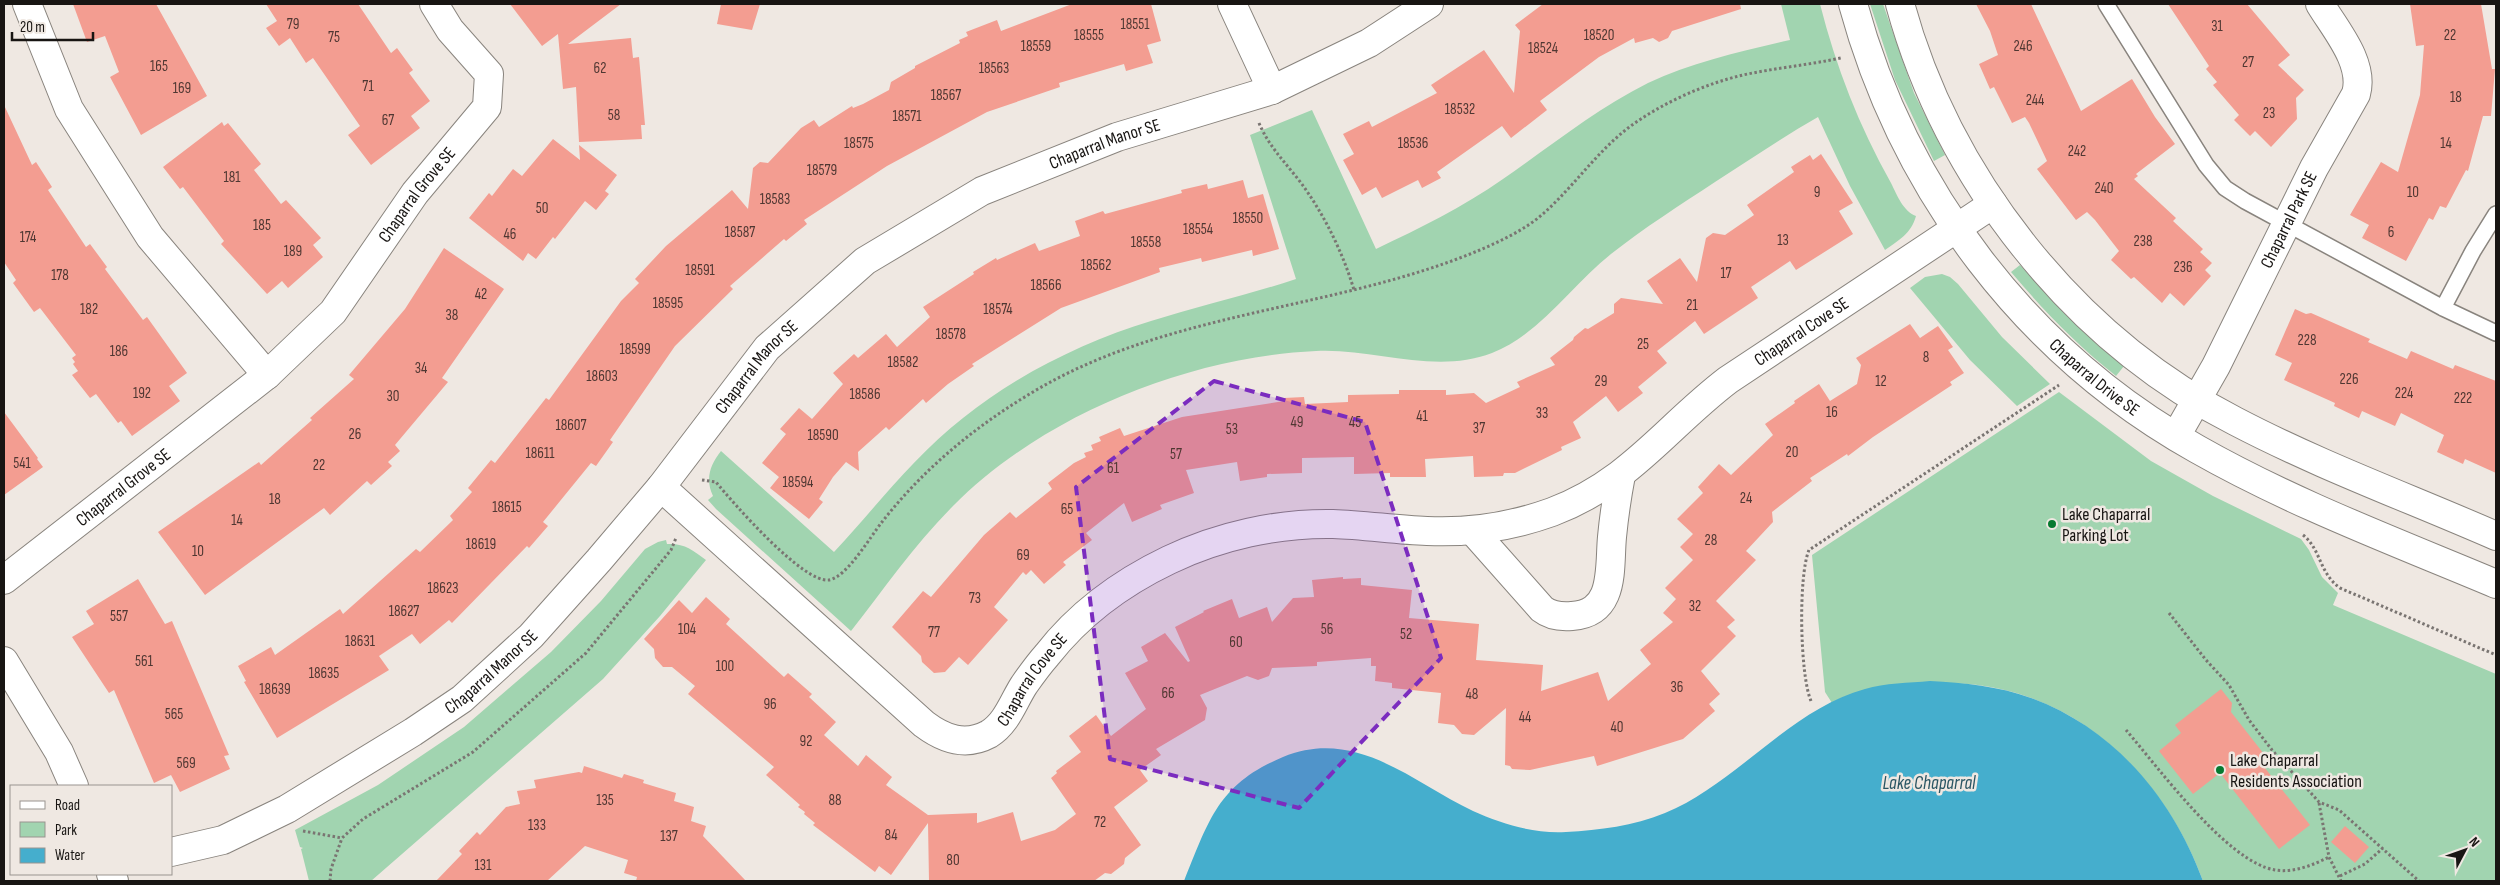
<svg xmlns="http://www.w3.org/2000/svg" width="2500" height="885" font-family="'Sofia Sans Condensed',sans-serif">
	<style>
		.green { fill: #a1d4b0 }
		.water { fill: #45aecd }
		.building { fill: #f39d91 }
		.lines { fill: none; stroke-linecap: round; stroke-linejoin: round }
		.service-casing { stroke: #89847e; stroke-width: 18 }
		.minor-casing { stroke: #89847e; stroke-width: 30 }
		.tertiary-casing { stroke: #89847e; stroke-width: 30 }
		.path { stroke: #7a7572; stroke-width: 3; stroke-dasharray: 2.5 2.5; stroke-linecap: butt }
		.service { stroke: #fff; stroke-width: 15 }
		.minor { stroke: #fff; stroke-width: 28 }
		.tertiary { stroke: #fff; stroke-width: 28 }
		.marked { fill: #7b2cbf; fill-opacity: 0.2; stroke: #7b2cbf; stroke-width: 4; stroke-dasharray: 10 6; stroke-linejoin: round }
		.poi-dot { fill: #077a30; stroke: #efe8e2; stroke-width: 2 }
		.labels { text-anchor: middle; stroke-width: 5; stroke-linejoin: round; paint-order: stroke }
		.number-label { font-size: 15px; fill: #4f3732 }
		.street-label { font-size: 18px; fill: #181513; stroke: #efe8e2 }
		.poi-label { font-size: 18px; fill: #181513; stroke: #efe8e2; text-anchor: start }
		.water-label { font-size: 19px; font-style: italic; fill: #295563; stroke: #efe8e2 }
	</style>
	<rect width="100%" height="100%" fill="#efe8e2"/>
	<path class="green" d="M1781,4H1820C1836,67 1859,126 1891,183C1897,195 1903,211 1916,216C1911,234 1899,240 1885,250L1850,186L1818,117C1783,137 1749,160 1715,182C1680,205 1644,228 1611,254C1572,285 1540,334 1492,353C1435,375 1374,348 1316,351C1188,357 1043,415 953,506C915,544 884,589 851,631L716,509L708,500L713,496C705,479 710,465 721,451L834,552C876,507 914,456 963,418C1016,375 1085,341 1151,321C1199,306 1248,295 1296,279L1250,135L1312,110L1376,249C1420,228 1463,207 1503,179C1551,146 1596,109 1648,83C1693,62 1742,51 1790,40Z
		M1870,4H1883L1914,93L1945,155L1934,161L1895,80Z
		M2020,265L2065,314L2124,366L2116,376C2077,345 2043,310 2011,272Z
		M1942,274L1950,277L1958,284L2002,337L2050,384L2017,406L1970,360L1910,288L1925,277Z
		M2059,392L2151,461L2213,496L2301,539L2309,550L2322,577L2338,593L2333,605L2496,674V881H2203C2165,778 2080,693 1967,684C1955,683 1941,686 1929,688C1900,691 1872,694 1843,697L1832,703L1825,692L1812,555Z
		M666,540L667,544C684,543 693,550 706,560L660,616L603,679L371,881H309L301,849L303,848L300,847L295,830L378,785L464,727L551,652L601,601L645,549L658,542Z"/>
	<path class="water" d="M1930,681C1964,683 1999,686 2031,698C2115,729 2173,799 2203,881H1184C1209,820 1218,784 1283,757C1356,727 1412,782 1473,811C1502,824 1534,834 1566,832C1600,830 1633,826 1665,813C1736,784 1789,710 1865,689C1885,683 1909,683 1930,681Z"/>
	<path class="building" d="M73,4H156L207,96L141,135L110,77L119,72L105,36L87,42Z
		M266,4H358L391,53L397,48L413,70L409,73L430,101L411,116L420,128L371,165L348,135L360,126L313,58L306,63L290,38L279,46L266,28L277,21Z
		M510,4H621L568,44L631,38L633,58L639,57L645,125H641L642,139L579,142L576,87L563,89L558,34L542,46Z
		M721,4H760L752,30L717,24Z
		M1072,4H1151L1161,41L1147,45L1153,63L1126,71L1124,64L1059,83L1060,87L987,112L887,166L804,220L807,224L786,241L784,239L730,286L733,289L675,346L610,440L613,442L596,466L591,463L543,522L548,526L529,548L527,546L452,623L449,620L420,644L412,634L379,656L389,670L277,738L244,682L246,681L238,666L271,647L275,655L340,609L343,614L416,549L420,552L453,520L450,516L472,492L468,488L491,460L495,463L546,398L549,400L621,301L639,283L635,279L666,246L732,190L748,209L753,168L760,162L768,163L801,128L814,120L819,127L852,106L853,108L863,104L889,90L891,82L915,68V66L960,43L959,40L968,36L966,32L997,20L1001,31Z
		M1543,4H1740L1741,9L1672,31L1668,38L1659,42L1653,38L1635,43L1634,38L1599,57L1540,101L1547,110L1511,138L1502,126L1437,172L1441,178L1422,188L1418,180L1382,198L1376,187L1362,195L1343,160L1354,154L1343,134L1369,121L1372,127L1437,93L1431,85L1484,50L1514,93L1520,31L1515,25Z
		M1976,4H2031L2081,111L2132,79L2155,117L2175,144L2136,174L2138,176L2134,179L2176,218L2173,221L2203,249L2200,252L2212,263L2205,270L2211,276L2184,306L2170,293L2162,303L2134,277L2131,279L2111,260L2119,251L2095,220L2087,212L2076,220L2037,169L2047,161L2029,123L2025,117L2012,123L1994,87L1990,89L1979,64L1998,55L1990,31Z
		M2168,4H2247L2290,55L2278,65L2304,90L2296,98L2297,119L2271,147L2255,131L2250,136L2234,120L2239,115L2213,85L2217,82L2206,69L2209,66Z
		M2410,4H2481L2492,69H2495L2491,116H2483L2468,171L2466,170L2446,208L2440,206L2433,220L2429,218L2406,261L2362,238L2369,225L2350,215L2381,162L2398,172L2420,95L2424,45L2416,46Z
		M4,105L32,165L36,162L52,187L48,190L86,247L90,244L107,267L105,269L143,320L147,317L187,373L169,386L180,401L132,436L121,421L118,423L96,394L90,398L72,375L78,371L73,364L75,362L72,358L76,355L40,308L34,312L13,283L16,280L4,262Z
		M222,122L224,126L228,123L261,164L254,170L281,204L286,200L321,238L313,245L323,257L288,288L282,281L267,294L221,244L224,241L183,187L180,189L163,167Z
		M553,139L580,160L579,145L617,175L605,191L609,194L596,210L585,201L555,239L553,237L536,259L528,253L523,261L469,218L489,193L492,196L513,169L522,176Z
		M1821,154L1853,203L1839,211L1853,234L1796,270L1790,261L1751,287L1758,298L1704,334L1695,321L1657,351L1667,363L1638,387L1643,393L1618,412L1606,396L1573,422L1581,438L1561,447L1562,450L1515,473H1504L1503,476L1474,477L1473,456L1425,459L1426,477H1390V473L1354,474V457L1302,458V473L1267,474V477L1240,481L1237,462L1186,470L1194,493L1160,505L1162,509L1132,522L1124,503L1086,533L1092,540L1063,562L1066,565L1044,584L1031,570L1026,575L1023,572L994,607L1008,620L968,665L959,657L945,672L934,673L922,662L921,656L892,627L923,591L931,597L984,535L1010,512L1016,518L1052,489L1048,483L1074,463L1086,457L1084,453L1093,450L1091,445L1101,441L1099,437L1120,428L1124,436L1182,417L1284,401V398L1304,397L1305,404L1348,402V395L1399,394V390H1446V395L1474,393L1486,403L1520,387L1517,382L1555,365L1550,358L1573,340L1574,337L1585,328L1588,329L1614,313V304L1621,298L1663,304L1647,281L1680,258L1697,282L1706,238L1713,233L1725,235L1754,215L1747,205L1794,172L1791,167L1810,155L1813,160Z
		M1243,180L1248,198L1263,194L1279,249L1253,256L1252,250L1202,262L1201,258L1159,268L1160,272L1061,308L972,364L974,366L948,384L926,403L923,399L889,430L886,427L858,452L859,471L846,462L833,477L819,499L823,502L809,519L770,488L779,477L762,463L786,434L780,429L799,408L812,419L843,384L833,373L854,354L858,358L886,334L897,347L930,317L923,307L974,274L973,272L996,258L997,260L1035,243L1039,251L1080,236L1075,221L1103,211L1105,214L1182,193L1181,190L1207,184L1208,189Z
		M444,248L504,289L442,378L448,382L395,445L400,451L388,462L392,466L371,485L367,481L330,515L324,508L205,595L158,532L259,462L261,465L312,420L310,418L354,379L349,375L405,309Z
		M2295,309L2306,314L2311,313L2370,339L2368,342L2407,359L2411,351L2453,369L2455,365L2496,381V473L2465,459L2463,464L2437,452L2444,435L2401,413L2395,426L2362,411L2359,418L2334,406L2335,403L2284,380L2292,363L2275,355Z
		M1910,324L1920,338L1938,326L1953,347L1948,350L1964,373L1950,382L1952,385L1873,437L1848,456L1847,454L1810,478L1812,481L1772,512L1773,522L1746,551L1756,560L1716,601L1735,620L1727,627L1736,636L1701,671L1720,694L1709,704L1715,711L1683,739L1597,766L1594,756L1530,770L1512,769L1510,766L1505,765L1506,708L1474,735L1462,734L1454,725L1438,723L1441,693L1392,688V683L1375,681L1376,666H1371V658L1317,662V666L1272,668L1269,676L1258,680L1247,676L1200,695L1207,708L1205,720L1156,749L1161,755L1140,770L1148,781L1114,807L1141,845L1125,858L1124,864L1111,874L1105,873L1094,881H929L928,823L891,875L879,866L875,872L813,825L815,823L804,814L805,812L798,807L800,805L766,775L774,767L688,694L695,686L672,667H663L655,658L654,649L644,639L679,600L692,613L706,597L730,619L726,624L784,677L788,673L812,694L809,697L836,722L824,735L858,766L866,755L892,777L886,785L928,815L977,813V823L1013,812L1021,841L1055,830L1076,814L1051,778L1057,773L1056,771L1081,752L1069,736L1096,715L1111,736L1146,709L1125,673L1148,661L1141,647L1165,633L1188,662L1190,661L1175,627L1204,612L1203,611L1232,599L1239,618L1267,607L1272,622L1293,598L1314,597L1312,580L1343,577V579L1361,578V585L1412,590L1409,618L1479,624L1476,660L1543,665L1541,691L1598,672L1608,701L1651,664L1640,650L1673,622L1663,613L1676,599L1665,588L1693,560L1680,547L1693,534L1677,519L1703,493L1698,487L1719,464L1731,475L1773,435L1765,424L1795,403L1794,401L1819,384L1830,401L1857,384L1861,365L1856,358Z
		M4,412L38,458L37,459L43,467L4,495Z
		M138,579L165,624L172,621L229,755L224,756L230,769L180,792L171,775L154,783L114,690L109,693L72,637L94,624L86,611Z
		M2221,689L2232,703L2231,712L2271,763L2265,768L2310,825L2279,849L2220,773L2193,794L2159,751L2181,733L2175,725Z
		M584,766L622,778L624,774L644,780L643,783L676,793L674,801L694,807L691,821L706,826L703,836L746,881H636L637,877L624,873L628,860L585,846L547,881H436L462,854L459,851L477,832L480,835L506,807L520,804L517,791L536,788L534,780L579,772L582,773Z
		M2345,826L2369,847L2355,863L2331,842Z"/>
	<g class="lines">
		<g class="service-casing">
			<path id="service" d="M2106,4L2206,165L2225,188L2245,201L2443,308L2496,333
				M2443,308L2473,251L2496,214"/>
		</g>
		<g class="minor-casing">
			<g id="minor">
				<path d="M27,4L69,109L150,237L267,375"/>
				<path d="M1232,4L1272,90"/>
				<path id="s1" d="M2176,436L2216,366L2314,168L2356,94C2365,63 2335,29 2320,4"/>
				<path id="s2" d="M661,487L924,724C944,739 965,747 989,734C1007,723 1013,702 1024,685C1031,675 1039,664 1047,655C1079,614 1123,582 1169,560C1219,536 1277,523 1333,524C1365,525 1396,530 1427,531C1469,533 1513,526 1552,512C1631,482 1665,428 1728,380L1993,204"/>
				<path d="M1472,530L1542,609C1551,616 1561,617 1572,616C1616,613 1609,568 1612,537C1614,516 1617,496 1621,475"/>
				<path id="s3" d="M4,580L267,375L333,312L415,193L487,107L489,74L450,30L434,4"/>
			</g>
		</g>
		<g class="tertiary-casing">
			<g id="tertiary">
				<path id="s4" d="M1853,4C1904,191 2027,354 2197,449C2292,503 2396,542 2496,584"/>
				<path d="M1900,4C1948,179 2073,338 2235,421C2319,465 2409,498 2496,536"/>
				<path d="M4,661L59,752L74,786"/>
				<path id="s5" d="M171,852L223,840L287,809L413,732L462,699L531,636L599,560L661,487L767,348L865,261L982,191L1117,137L1272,90L1369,43L1429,4"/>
				<path d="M111,874L114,881"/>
			</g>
		</g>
		<path class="path" d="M1259,123C1269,147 1286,163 1301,183C1324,214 1343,253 1354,290
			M702,480L716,482C733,503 804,584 829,580C847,577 870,537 882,522C925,467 978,424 1038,389C1172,311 1333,310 1475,252C1499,242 1525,230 1544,213C1574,186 1596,153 1628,128C1660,104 1704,84 1743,75C1775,68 1808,65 1841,58
			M2303,535C2321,549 2319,573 2340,588L2496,655
			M2169,613L2206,660L2229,685L2249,720L2272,750L2319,802L2339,810L2419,881
			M1811,701C1800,676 1798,576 1809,550L2059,385
			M2126,730C2158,767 2227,862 2275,870C2294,873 2313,865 2329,857
			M2319,803L2329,857L2341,881
			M303,831L342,838L363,819L473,752L586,653L671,550L676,538
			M2340,876L2365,864L2383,848
			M330,881L331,869L342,838"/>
		<use href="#service" class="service"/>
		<use href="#minor" class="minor"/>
		<use href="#tertiary" class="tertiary"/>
	</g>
	<path class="marked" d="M1214,381L1365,422L1441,658L1299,808L1110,759L1076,487Z"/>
	<g class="poi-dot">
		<circle cx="2052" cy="524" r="5"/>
		<circle cx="2220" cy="770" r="5"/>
	</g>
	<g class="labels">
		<g class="number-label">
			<text x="293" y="29">79</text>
			<text x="1135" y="29">18551</text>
			<text x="2217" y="31">31</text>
			<text x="1089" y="40">18555</text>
			<text x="1599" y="40">18520</text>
			<text x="2450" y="40">22</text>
			<text x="334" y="42">75</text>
			<text x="1036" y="51">18559</text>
			<text x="2023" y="51">246</text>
			<text x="1543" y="53">18524</text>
			<text x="2248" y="67">27</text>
			<text x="159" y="71">165</text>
			<text x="600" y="73">62</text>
			<text x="994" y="73">18563</text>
			<text x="368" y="91">71</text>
			<text x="182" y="93">169</text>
			<text x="946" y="100">18567</text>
			<text x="2456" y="102">18</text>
			<text x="2035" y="105">244</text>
			<text x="1460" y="114">18532</text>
			<text x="2269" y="118">23</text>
			<text x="614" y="120">58</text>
			<text x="907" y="121">18571</text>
			<text x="388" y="125">67</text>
			<text x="859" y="148">18575</text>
			<text x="1413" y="148">18536</text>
			<text x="2446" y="148">14</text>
			<text x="2077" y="156">242</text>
			<text x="822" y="175">18579</text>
			<text x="232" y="182">181</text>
			<text x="2104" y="193">240</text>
			<text x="1817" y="197">9</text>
			<text x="2413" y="197">10</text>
			<text x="775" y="204">18583</text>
			<text x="542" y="213">50</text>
			<text x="1248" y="223">18550</text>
			<text x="262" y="230">185</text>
			<text x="1198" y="234">18554</text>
			<text x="740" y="237">18587</text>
			<text x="2391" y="237">6</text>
			<text x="510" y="239">46</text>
			<text x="28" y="242">174</text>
			<text x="1783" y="245">13</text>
			<text x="2143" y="246">238</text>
			<text x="1146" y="247">18558</text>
			<text x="293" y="256">189</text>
			<text x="1096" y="270">18562</text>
			<text x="2183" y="272">236</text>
			<text x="700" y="275">18591</text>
			<text x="1726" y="278">17</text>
			<text x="60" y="280">178</text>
			<text x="1046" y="290">18566</text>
			<text x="481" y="299">42</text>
			<text x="668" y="308">18595</text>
			<text x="1692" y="310">21</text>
			<text x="89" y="314">182</text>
			<text x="998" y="314">18574</text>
			<text x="452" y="320">38</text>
			<text x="951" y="339">18578</text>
			<text x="2307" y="345">228</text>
			<text x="1643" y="349">25</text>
			<text x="635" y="354">18599</text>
			<text x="119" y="356">186</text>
			<text x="1926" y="362">8</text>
			<text x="903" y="367">18582</text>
			<text x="421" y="373">34</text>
			<text x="602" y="381">18603</text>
			<text x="2349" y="384">226</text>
			<text x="1601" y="386">29</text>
			<text x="1881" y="386">12</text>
			<text x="142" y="398">192</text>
			<text x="2404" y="398">224</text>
			<text x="865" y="399">18586</text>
			<text x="393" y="401">30</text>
			<text x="2463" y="403">222</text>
			<text x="1832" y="417">16</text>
			<text x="1542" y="418">33</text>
			<text x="1422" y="421">41</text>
			<text x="1297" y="427">49</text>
			<text x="1355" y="427">45</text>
			<text x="571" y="430">18607</text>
			<text x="1479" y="433">37</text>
			<text x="1232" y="434">53</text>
			<text x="355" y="439">26</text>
			<text x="823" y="440">18590</text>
			<text x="1792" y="457">20</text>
			<text x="540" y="458">18611</text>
			<text x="1176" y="459">57</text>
			<text x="22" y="468">541</text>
			<text x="319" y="470">22</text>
			<text x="1113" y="473">61</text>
			<text x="798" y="487">18594</text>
			<text x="1746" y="503">24</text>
			<text x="275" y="504">18</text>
			<text x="507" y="512">18615</text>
			<text x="1067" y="514">65</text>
			<text x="237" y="525">14</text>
			<text x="1711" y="545">28</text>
			<text x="481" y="549">18619</text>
			<text x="198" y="556">10</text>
			<text x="1023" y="560">69</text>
			<text x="443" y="593">18623</text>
			<text x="975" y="603">73</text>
			<text x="1695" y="611">32</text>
			<text x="404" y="616">18627</text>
			<text x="119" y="621">557</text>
			<text x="687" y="634">104</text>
			<text x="1327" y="634">56</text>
			<text x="934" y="637">77</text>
			<text x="1406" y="639">52</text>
			<text x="360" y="646">18631</text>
			<text x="1236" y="647">60</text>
			<text x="144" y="666">561</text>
			<text x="725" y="671">100</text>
			<text x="324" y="678">18635</text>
			<text x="1677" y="692">36</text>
			<text x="275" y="694">18639</text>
			<text x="1168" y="698">66</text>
			<text x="1472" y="699">48</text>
			<text x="770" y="709">96</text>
			<text x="174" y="719">565</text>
			<text x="1525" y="722">44</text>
			<text x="1617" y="732">40</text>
			<text x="806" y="746">92</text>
			<text x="186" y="768">569</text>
			<text x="605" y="805">135</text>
			<text x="835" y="805">88</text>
			<text x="1100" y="827">72</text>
			<text x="537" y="830">133</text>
			<text x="891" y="840">84</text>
			<text x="669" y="841">137</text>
			<text x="953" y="865">80</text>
			<text x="483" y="870">131</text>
		</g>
		<g class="street-label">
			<text dy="6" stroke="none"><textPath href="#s5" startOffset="1196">Chaparral Manor SE</textPath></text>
			<text dy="6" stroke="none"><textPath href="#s3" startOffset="569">Chaparral Grove SE</textPath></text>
			<text dy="6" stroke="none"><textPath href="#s1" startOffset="244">Chaparral Park SE</textPath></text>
			<text dy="6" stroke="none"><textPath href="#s2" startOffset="1379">Chaparral Cove SE</textPath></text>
			<text dy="6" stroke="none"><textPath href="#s5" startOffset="776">Chaparral Manor SE</textPath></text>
			<text dy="6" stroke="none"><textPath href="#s4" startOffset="452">Chaparral Drive SE</textPath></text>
			<text dy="6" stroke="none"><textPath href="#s3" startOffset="151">Chaparral Grove SE</textPath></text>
			<text dy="6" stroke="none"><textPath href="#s5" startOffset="371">Chaparral Manor SE</textPath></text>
			<text dy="6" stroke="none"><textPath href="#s2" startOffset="494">Chaparral Cove SE</textPath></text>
		</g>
		<g class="poi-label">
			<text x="2062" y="520">Lake Chaparral<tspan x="2062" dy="21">Parking Lot</tspan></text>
			<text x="2230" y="766">Lake Chaparral<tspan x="2230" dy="21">Residents Association</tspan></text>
		</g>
		<g class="water-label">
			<text x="1929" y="789">Lake Chaparral</text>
		</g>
	</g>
	<rect width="2500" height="885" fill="none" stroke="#181513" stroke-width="10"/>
	<rect x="10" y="785" width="162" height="90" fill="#efe8e2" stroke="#99948f"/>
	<rect x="20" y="801" width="25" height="8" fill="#ffffff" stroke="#99948f"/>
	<text x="55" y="810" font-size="15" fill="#181513">Road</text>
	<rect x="20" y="822" width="25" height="15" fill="#a1d4b0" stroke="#99948f"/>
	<text x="55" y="835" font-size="15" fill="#181513">Park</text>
	<rect x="20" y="848" width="25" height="15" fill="#45aecd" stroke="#99948f"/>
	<text x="55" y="860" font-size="15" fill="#181513">Water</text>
	<g transform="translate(2465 850) rotate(49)" stroke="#efe8e2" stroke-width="4" paint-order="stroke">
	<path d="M0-4L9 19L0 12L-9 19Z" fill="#181513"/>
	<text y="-8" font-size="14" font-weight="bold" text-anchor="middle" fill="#181513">N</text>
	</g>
	<path d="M12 32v8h81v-8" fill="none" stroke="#181513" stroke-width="2.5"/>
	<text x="20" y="32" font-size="15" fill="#181513" stroke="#efe8e2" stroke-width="4" paint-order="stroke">20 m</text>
</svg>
